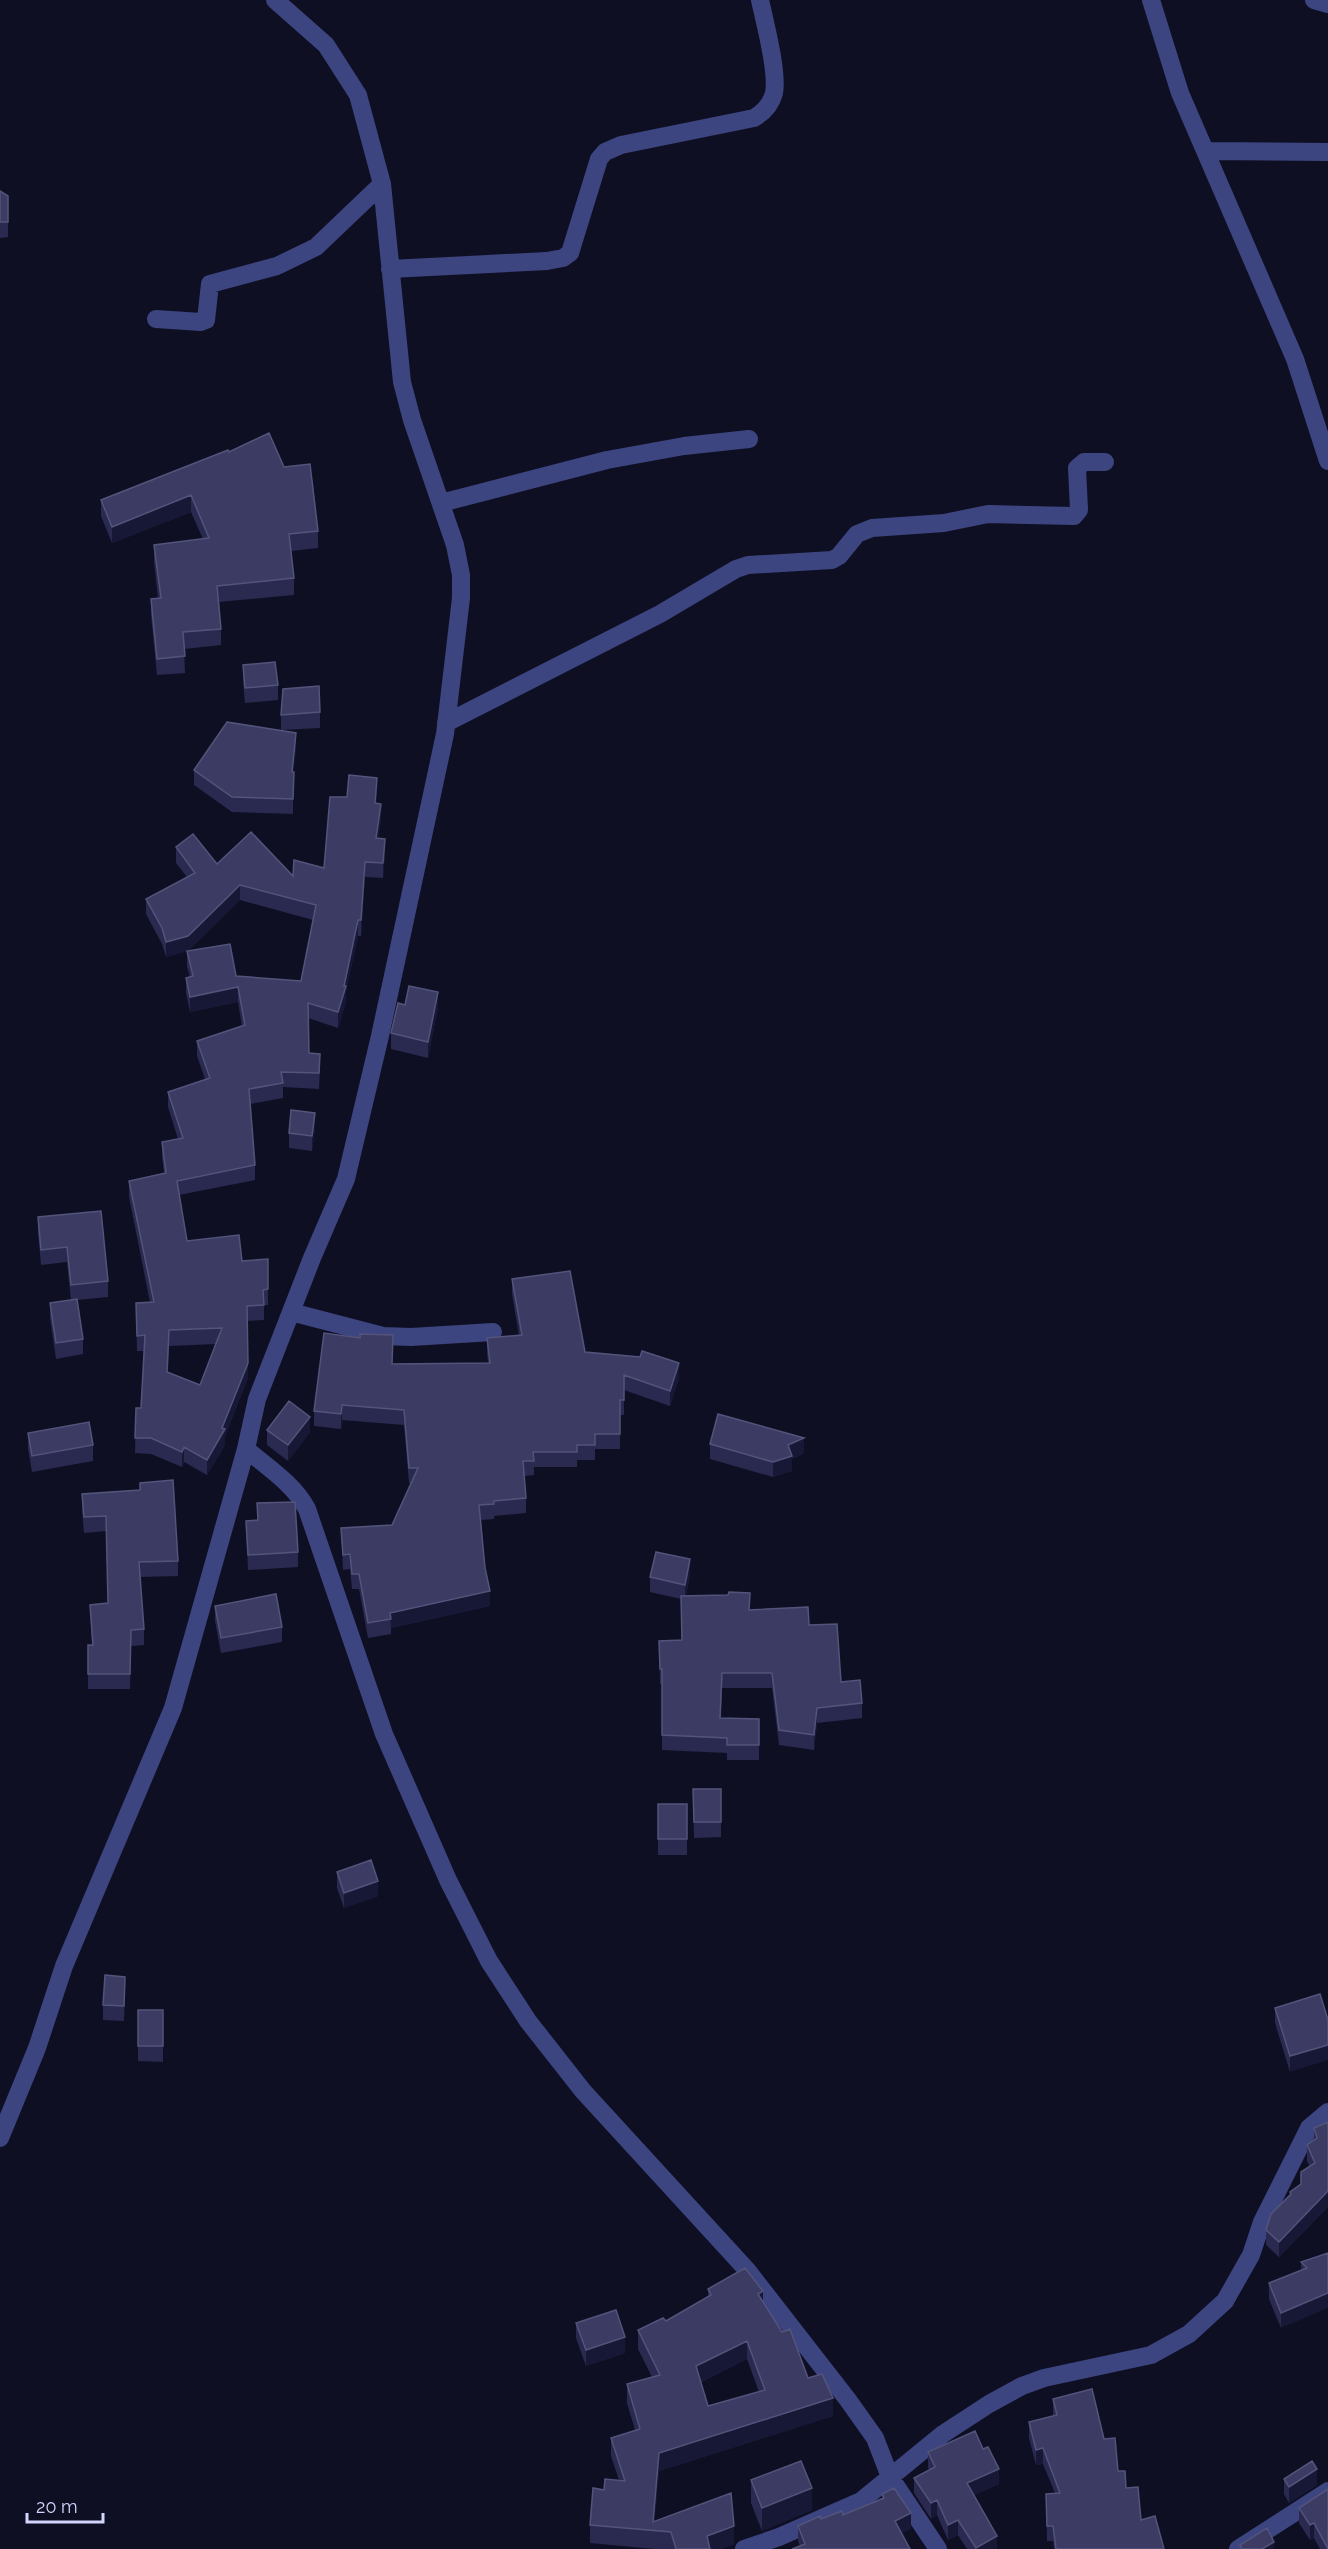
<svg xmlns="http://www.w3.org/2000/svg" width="1328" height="2549" font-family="Raleway,sans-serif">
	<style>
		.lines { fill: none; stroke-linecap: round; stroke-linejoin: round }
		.minor { stroke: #3c4580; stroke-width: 18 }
		.wall { fill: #2a2950; fill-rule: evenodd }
		.shaded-wall { fill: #171736 }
		.building { fill: #3c3b63; stroke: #53547b; stroke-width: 1.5; fill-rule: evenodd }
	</style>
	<rect width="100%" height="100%" fill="#0f0f23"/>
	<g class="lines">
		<path class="minor" d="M1151,0L1180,93L1295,359L1328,461
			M1314,0L1328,4
			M1205,151L1328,152
			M390,269L547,261L563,258L570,253L599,159L605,152L621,145L754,118C764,112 771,105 774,93C778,72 765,23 760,0
			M156,319L201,322L206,320L210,284L277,266L316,247L382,184
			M441,503L607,460L684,446L749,439
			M446,723L660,614L736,569L748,565L832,560L839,556L857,534L872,528L944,523L988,514L1074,516L1079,510L1077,468L1084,462H1105
			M291,1312L383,1336L411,1337L493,1332
			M246,1449C267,1467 294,1484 307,1509L384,1734L448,1880L489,1961L528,2021L583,2091L747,2270L848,2400L875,2438L890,2477L938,2549
			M0,2138L37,2048L64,1966L173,1708L246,1449L257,1399L312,1258L346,1179L380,1036L445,734L461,598V575L455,545L412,420L402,382L382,184L358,95L326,45L275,0
			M744,2549L779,2537L861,2501L943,2434L989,2404L1022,2386L1044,2378L1151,2355L1189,2334L1225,2301L1251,2255L1262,2222L1309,2128L1328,2112
			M1238,2549L1328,2491"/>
	</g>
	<path class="wall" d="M0,191L8,196V237L0,238Z
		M229,452L284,467L318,531V548L291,551L294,578V595L219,602L221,629V645L184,649L185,673L157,675L151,615V599L158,598L154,562V545L203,539L191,512L112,543L101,516V500Z
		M243,665L278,685V700L245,703L243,680Z
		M320,712V728L281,730V715Z
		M296,748L293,772V814L232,812L194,785V770Z
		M377,793L376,803L381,820L378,838L385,854L383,878L365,877L361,936H358L346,990V1002L338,1028L308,1018L309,1053L320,1069L319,1089L283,1087V1098L250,1104L255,1165V1180L179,1195L187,1241L242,1261L268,1259V1305H264V1320L247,1321L248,1378L225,1436V1445L207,1475L184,1462L182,1467L151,1454L135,1453L136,1408H141L144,1351H137L136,1303L150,1302L129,1197V1181L164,1173L162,1157V1142L178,1139L168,1107V1092L205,1079L197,1056V1041L242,1026L238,1002L190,1012L186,993V978L190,977L187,967V951L166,957L162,944L146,914V899L187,877L176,863V847L217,864L293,876L324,868L347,797ZM240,900L313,920L301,981L236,976L188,951ZM216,1344L200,1385L168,1372L169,1346Z
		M405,1005L438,1007L428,1058L391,1049V1033Z
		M315,1128L312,1151L289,1148V1133Z
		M38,1217L108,1281V1297L77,1300L83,1339V1354L56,1359L50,1318V1303L71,1300L67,1262L41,1265L38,1232Z
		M512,1279L585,1352L679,1378L670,1406L624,1390V1415H620V1449H595V1460H577V1467H534V1475L524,1476L526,1498V1513L494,1516V1519L481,1520L485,1568L490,1606L391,1628V1634L368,1638L359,1589H352L350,1569L343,1570L341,1528L392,1525L411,1483H409L404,1425L342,1420L341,1429L314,1426V1411L393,1350L392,1364L488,1363L487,1353V1338L519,1335L512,1294Z
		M267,1430L310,1432L288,1461L267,1445Z
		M28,1433L93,1445V1461L32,1472L28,1449Z
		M710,1444L804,1453L792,1459V1471L773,1477L710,1459Z
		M140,1483L178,1561V1576L140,1577L144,1629V1645L131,1646L130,1689H88V1645H92L90,1605L108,1603L106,1531L84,1533L82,1510V1494L140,1490Z
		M257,1503L298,1552V1567L248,1570L246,1521L257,1520Z
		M690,1575L686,1596L809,1625L841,1682L862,1703V1718L817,1723L814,1750L779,1745L772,1688H722L721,1718L759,1719V1760H727V1753L662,1750V1684H660L659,1641L682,1640L681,1599L650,1592V1577Z
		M215,1606L282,1627V1642L221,1653L215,1621Z
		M693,1789H721V1837L694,1838Z
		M658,1804H687V1855H658Z
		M337,1872L378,1896L344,1908L337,1888Z
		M125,1992L124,2021L103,2020V2005Z
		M1275,2008L1328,2020L1290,2072L1275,2023Z
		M138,2010H163V2062L138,2061Z
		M1328,2122V2207L1279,2257L1266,2245V2230L1290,2195V2192L1301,2184V2172L1310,2167L1307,2161V2145L1314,2141V2128Z
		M1328,2253L1281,2328L1269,2299V2283L1301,2270V2262Z
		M708,2289L763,2302L808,2378L833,2416L659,2471L654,2522L734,2544L721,2549H654L590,2543V2525L604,2490L619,2480L611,2456V2438L635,2430L627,2403V2384L652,2377L638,2349V2330L666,2321L708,2297ZM747,2359L759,2392L708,2406L701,2382Z
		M576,2323L625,2353L586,2366L576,2338Z
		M1053,2399L1104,2439L1141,2520L1164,2549H1054L1053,2541H1047L1046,2494L1055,2493L1043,2464L1036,2465L1029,2438V2422L1053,2416Z
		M928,2452L999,2484L974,2495L997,2549H967L958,2535L948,2540L937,2515L931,2519L914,2493V2478L929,2470L928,2467Z
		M1284,2479L1317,2485L1289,2503L1284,2494Z
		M751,2480L812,2510L762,2531L751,2503Z
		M1328,2489V2549H1320L1314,2538L1310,2540L1299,2523V2508Z
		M882,2494L911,2529L901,2533L800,2546L798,2541V2526L821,2519L843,2515L882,2498Z"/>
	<path class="shaded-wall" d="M191,495V512L112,543V527Z
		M296,733V748L292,787V772Z
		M377,778V793L375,819V803Z
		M381,804V820L376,853V838Z
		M385,839V854L383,878V863Z
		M365,862V877L361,936V920Z
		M240,885V900L188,951L166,957V942Z
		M358,920V936L346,990V1002L338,1028V1012Z
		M238,987V1002L190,1012V997Z
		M438,992V1007L428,1058V1042Z
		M315,1113V1128L312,1151V1136Z
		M248,1363V1378L225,1436V1445L207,1475V1460L222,1428Z
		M679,1363V1378L670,1406V1391Z
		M342,1405V1420L341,1429V1414Z
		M310,1417V1432L288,1461V1445Z
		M804,1438V1453L792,1459V1471L773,1477V1462L788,1445Z
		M184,1447V1462L182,1467V1452Z
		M690,1559V1575L685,1600V1585Z
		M490,1591V1606L391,1628L390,1613Z
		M817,1708V1723L814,1750V1735Z
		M378,1881V1896L344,1908V1893Z
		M125,1977V1992L124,2021V2006Z
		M1328,2045V2060L1290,2072V2056Z
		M1328,2191V2207L1279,2257V2242Z
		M763,2291V2309L758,2294Z
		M1328,2293V2308L1281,2328V2313Z
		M625,2337V2353L586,2366V2350Z
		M747,2341V2359L696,2384V2366Z
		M833,2398V2416L659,2471L654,2531L653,2522L659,2453Z
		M1043,2448V2464L1036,2465V2450Z
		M999,2469V2484L967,2498V2483Z
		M1317,2469V2485L1289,2503V2487Z
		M812,2488V2510L762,2531V2508Z
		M937,2500V2515L931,2519V2503Z
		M911,2513V2529L895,2536V2521Z
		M958,2520V2535L948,2540V2525Z
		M1314,2523V2538L1310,2540V2525Z
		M734,2526V2544L721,2549H707V2536Z
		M997,2536V2549H976V2548Z
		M1274,2542V2549H1262Z"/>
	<path class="building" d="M0,191L8,196V222H0Z
		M269,433L284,467L310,464L318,531L289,534L294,578L217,586L221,629L183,632L185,656L157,659L151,599L161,598L154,545L209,538L191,495L112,527L101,500L228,450L229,452Z
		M275,662L278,685L245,688L243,665Z
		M319,686L320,712L281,715L283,689Z
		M227,722L296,733L292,772H294L293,799L232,797L194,770Z
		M349,775L377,778L375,803L381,804L376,838L385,839L383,863L365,862L361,920H358L344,986H346L338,1012L308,1003L309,1053L320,1054L319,1073L281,1072L283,1083L249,1089L255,1165L177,1181L187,1241L239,1235L242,1261L268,1259V1289L263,1290L264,1305L247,1306L248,1363L222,1428L225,1429L207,1460L184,1447L182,1452L151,1438H135L136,1408H141L145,1335L137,1336L136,1303L154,1302L129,1181L166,1173L162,1142L183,1138L168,1092L210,1078L197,1041L245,1025L238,987L190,997L186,978L193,976L187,951L230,944L236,976L301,981L316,905L240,885L188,936L166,942L162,928L146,899L195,873L176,847L193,834L217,864L251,832L293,876L294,860L324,868L330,797H347ZM222,1328L200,1385L167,1372L169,1330Z
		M409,986L438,992L428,1042L391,1033L398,1003L405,1005Z
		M291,1110L315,1113L312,1136L289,1133Z
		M101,1211L108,1281L71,1285L67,1247L41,1250L38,1217Z
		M570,1271L585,1352L640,1357L642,1351L679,1363L670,1391L624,1375V1400H620V1434H595V1445H577V1452H533L534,1461H523L526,1498L494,1501V1504L479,1505L485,1568L490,1591L390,1613L391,1619L368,1623L359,1574H352L350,1554L343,1555L341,1528L392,1525L418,1468H409L404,1410L342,1405L341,1414L314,1411L324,1333L360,1338V1334L393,1335L392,1364L490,1363L487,1338L522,1335L512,1279Z
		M77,1299L83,1339L56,1343L50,1303Z
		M289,1401L310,1417L288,1445L267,1430Z
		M718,1414L804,1438L788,1445L792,1456L773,1462L710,1444Z
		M89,1422L93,1445L32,1456L28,1433Z
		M173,1480L178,1561L139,1562L144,1629L131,1630L130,1674H88V1645H93L90,1605L108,1603L106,1516L84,1517L82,1494L140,1490V1483Z
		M295,1502L298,1552L248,1555L246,1521L258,1520L257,1503Z
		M656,1552L690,1559L685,1585L650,1577Z
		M729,1592L750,1593L749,1610L808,1607L809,1625L837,1624L841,1682L860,1680L862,1703L817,1708L814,1735L779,1730L772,1673H722L720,1718L759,1719V1745H727V1738L662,1735V1669H660L659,1641L682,1640L681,1596L728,1595Z
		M276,1594L282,1627L221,1638L215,1606Z
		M693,1789H721V1822H694Z
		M658,1804H687V1839H658Z
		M371,1860L378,1881L344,1893L337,1872Z
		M105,1975L125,1977L124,2006L103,2005Z
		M1320,1994L1328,2020V2045L1290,2056L1275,2008Z
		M138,2010H163V2046H138Z
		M1328,2122V2191L1279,2242L1266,2230L1271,2214L1291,2194L1290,2192L1301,2184V2172L1315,2163L1307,2145L1317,2138L1314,2128Z
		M1328,2253V2293L1281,2313L1269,2283L1307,2268L1301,2262Z
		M745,2268L763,2291L758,2294L782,2332L790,2329L808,2378L822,2374L833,2398L659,2453L653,2522L731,2493L734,2526L707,2536L710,2549H676L671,2532L590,2525L593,2488L604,2490L605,2479L625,2481L611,2438L640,2429L627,2384L660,2375L638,2330L663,2318L666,2321L711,2295L708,2289ZM747,2341L765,2390L708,2406L696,2366Z
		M616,2310L625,2337L586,2350L576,2323Z
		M1092,2389L1104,2439L1115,2438L1118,2471H1125L1126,2488L1138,2487L1141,2520L1155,2516L1164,2549H1056L1053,2526H1047L1046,2494L1060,2493L1043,2448L1036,2450L1029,2422L1057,2415L1053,2399Z
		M975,2431L983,2449L988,2447L999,2469L967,2483L997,2536L976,2548L958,2520L948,2525L937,2500L931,2503L914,2478L935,2467L928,2452Z
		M801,2461L812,2488L762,2508L751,2480Z
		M1312,2461L1317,2469L1289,2487L1284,2479Z
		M894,2488L911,2513L895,2521L910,2549H792L805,2544L798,2526L820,2516L821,2519L842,2511L843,2515L884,2498L882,2494Z
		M1328,2489V2549L1314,2523L1310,2525L1299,2508Z
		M1267,2528L1274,2542L1262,2549H1242L1240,2545Z"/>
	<path d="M27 2513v9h76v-9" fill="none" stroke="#d2d5fd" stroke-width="3"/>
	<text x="36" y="2513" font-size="18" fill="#d2d5fd" stroke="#0f0f23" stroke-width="4.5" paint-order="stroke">20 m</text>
</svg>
